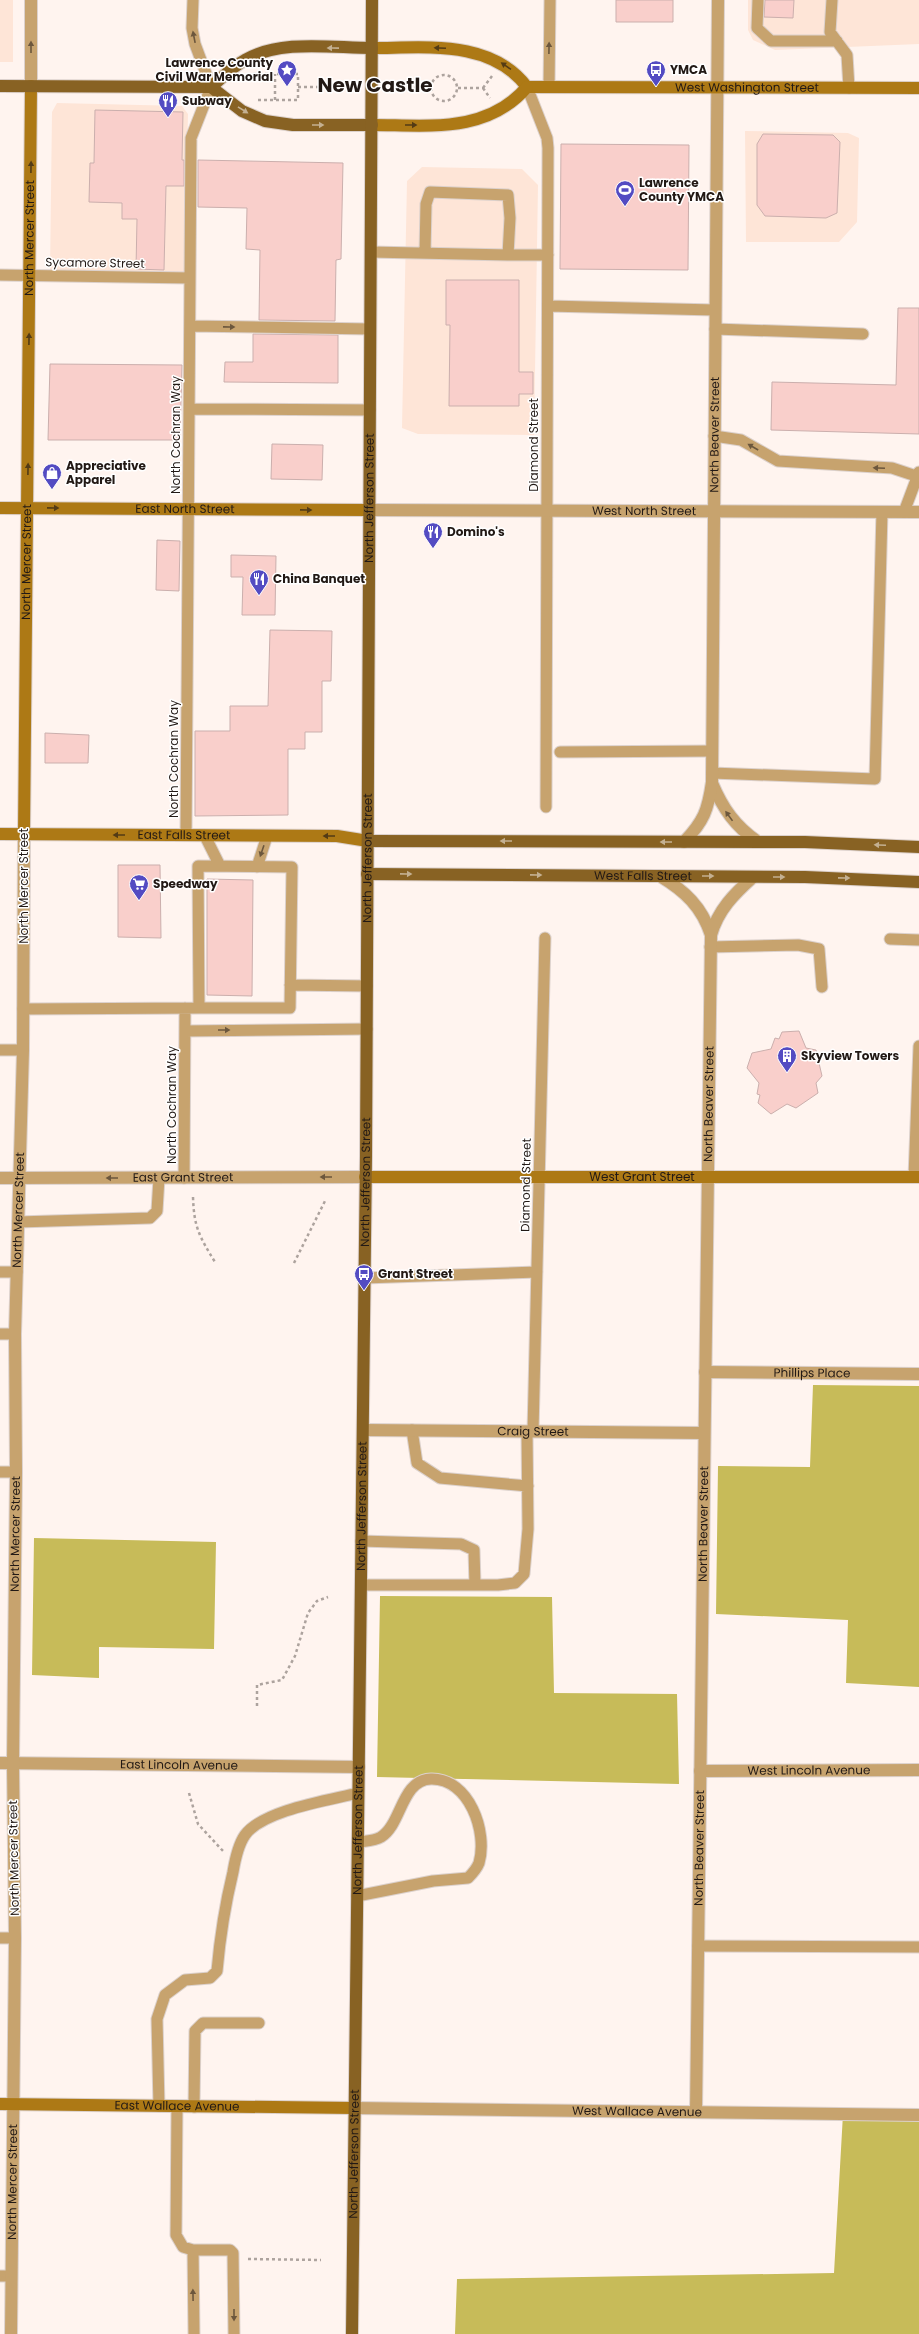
<svg xmlns="http://www.w3.org/2000/svg" width="919" height="2334" font-family="Poppins,sans-serif">
	<style>
		.built { fill: #fee5d7 }
		.forest { fill: #c7bb59 }
		.building { fill: #f9cfcb; stroke: #cbafad }
		.lines { fill: none; stroke-linecap: round; stroke-linejoin: round }
		.lane-casing { stroke: #dcd1cc; stroke-width: 13 }
		.street-casing { stroke: #dcd1cc; stroke-width: 14 }
		.secondary-casing { stroke: #dcd1cc; stroke-width: 14 }
		.primary-casing { stroke: #dcd1cc; stroke-width: 14 }
		.path { stroke: #ada39e; stroke-width: 2.5; stroke-dasharray: 3 3; stroke-linecap: butt }
		.lane { stroke: #c7a36e; stroke-width: 11 }
		.street { stroke: #c7a36e; stroke-width: 12 }
		.secondary { stroke: #ad7915; stroke-width: 12 }
		.primary { stroke: #886223; stroke-width: 12 }
		.oneway { fill: #6c573d }
		.oneway2 { fill: #c4b091 }
		.oneway3 { fill: #533b15 }
		.labels { text-anchor: middle; stroke-width: 3; stroke-linejoin: round; paint-order: stroke }
		.poi-label { font-size: 12px; font-weight: bold; fill: #221915; stroke: #fff; text-anchor: start }
		.street-label { font-size: 12px; fill: #221915; stroke: #fff }
		.town-label { font-size: 20px; font-weight: bold; fill: #221915; stroke: #fff }
	</style>
	<rect width="100%" height="100%" fill="#fff4ef"/>
	<path class="built" d="M0,0H13V62H0Z
		M748,0H919V44L775,50L753,40L748,30Z
		M57,103L182,106L188,114L184,278L50,275L52,112Z
		M745,131L848,133L859,138L857,222L839,242H746Z
		M422,167L522,169L538,185L534,435L418,434L402,428L407,181Z"/>
	<path class="forest" d="M813,1385L919,1386V1687L846,1683L848,1620L716,1614L718,1466L810,1467Z
		M34,1538L216,1542L214,1649L99,1647V1678L32,1675Z
		M380,1596L552,1597L554,1693L677,1694L679,1784L377,1777Z
		M843,2114H919V2334H455L457,2279L834,2273Z"/>
	<path class="building" d="M616,0H673V22H616Z
		M765,0H794L793,18L764,17Z
		M95,110L183,112L182,160H184V186H166L164,270L136,269L137,219H122V203L89,202L90,163H94Z
		M763,134L833,135L840,142L837,213L826,218L765,216L757,205V144Z
		M561,144L689,145L688,270L560,269Z
		M198,160L343,163L341,259L336,260L335,321L259,320L260,250L246,249L247,208L198,207Z
		M446,280H519V372H533V394H519V406H449L450,325H446Z
		M898,308H919V434L771,430L772,382L896,385Z
		M253,334L338,335V383L224,382L225,362H253Z
		M50,364L182,365L180,440H48Z
		M272,444L323,445L322,480L271,479Z
		M157,540L180,541L179,591L156,590Z
		M231,555L276,556L275,615H242L243,577H231Z
		M270,630L332,631L331,681H322V732H305V749H288V815L195,816V731H230V706H268Z
		M45,733L89,735L88,763H45Z
		M118,865H160L161,938L118,937Z
		M207,879L253,880L252,996L207,995Z
		M799,1031L806,1048L816,1050L822,1076L816,1083L818,1093L796,1108L787,1104L771,1114L758,1103L760,1095L757,1094L759,1083L747,1068L752,1053L771,1049L775,1038L779,1039L782,1032Z"/>
	<g class="lines">
		<g class="lane-casing">
			<path id="lane" d="M758,0L757,28L771,41H837
				M832,0L830,32L847,55L849,88
				M527,87L547,138L548,148L546,807
				M549,87L550,0
				M371,252L508,255L510,218L508,195L430,192L426,204L425,253
				M508,255H548
				M0,275L190,278
				M548,306L715,310
				M190,326L370,329
				M715,329L863,334
				M189,409L370,410
				M714,436L741,440L778,461L892,468L916,476
				M904,512L919,472
				M560,752L712,751
				M712,773L875,779L882,512
				M186,835L191,138L211,87L195,44L192,28L193,0
				M205,836L220,866
				M198,866L292,867L290,1008H199Z
				M257,867L267,836
				M890,939L919,940
				M710,947L798,945L819,949L822,987
				M290,985L367,986
				M23,1009L199,1008
				M185,1031L367,1029
				M0,1050H23
				M914,1177L919,1046
				M184,1178L185,1008
				M18,1222L150,1218L157,1211L159,1178
				M0,1272H17
				M364,1278L537,1272
				M0,1334H15
				M412,1430L417,1463L440,1478L528,1486
				M533,1431L545,938
				M0,1472H16
				M361,1541L461,1544L474,1550L475,1585
				M361,1585H498L515,1583L524,1574L528,1529L527,1432
				M357,1896L433,1881L468,1878C472,1874 477,1868 479,1863C488,1832 469,1778 431,1779C401,1780 402,1824 381,1837C375,1841 365,1841 358,1842
				M0,1938H15
				M698,1946L919,1947
				M159,2106L157,2019L165,1995L185,1980L210,1978L217,1971C220,1937 225,1905 233,1872C235,1860 238,1845 245,1835C263,1810 330,1800 358,1793
				M177,2106L176,2235L183,2247L193,2250
				M194,2107L195,2031L203,2023H259
				M0,2276H11
				M194,2334L193,2250H230L233,2253L234,2334"/>
		</g>
		<g class="street-casing">
			<g id="street">
				<path d="M31,0V86"/>
				<path id="s1" d="M369,510L919,512"/>
				<path d="M712,783C723,809 735,826 758,842"/>
				<path id="s2" d="M684,842C704,821 708,810 712,782L718,0"/>
				<path d="M660,876C685,891 702,907 711,935"/>
				<path id="s3" d="M0,1178L365,1177"/>
				<path id="s4" d="M705,1372L919,1374"/>
				<path id="s5" d="M363,1430L704,1433"/>
				<path id="s6" d="M0,1763L359,1767"/>
				<path id="s7" d="M700,1771L919,1770"/>
				<path id="s8" d="M354,2108L919,2115"/>
				<path id="s9" d="M696,2112L711,935C718,910 734,894 753,877"/>
				<path id="s10" d="M11,2334L15,1938L13,1763L16,1472L15,1334L23,1050L24,834"/>
			</g>
		</g>
		<g class="secondary-casing">
			<g id="secondary">
				<path d="M372,48C425,48 491,39 527,87"/>
				<path id="s11" d="M527,87L919,88"/>
				<path d="M372,125C427,125 487,134 527,87"/>
				<path id="s12" d="M0,508L369,510"/>
				<path id="s13" d="M0,834L337,836L368,841"/>
				<path id="s14" d="M24,834L31,86"/>
				<path id="s15" d="M365,1177H919"/>
				<path id="s16" d="M0,2104L354,2108"/>
			</g>
		</g>
		<g class="primary-casing">
			<g id="primary">
				<path d="M0,86L211,87L242,111L265,121L293,125H372"/>
				<path d="M211,87C222,78 232,67 245,60C281,39 332,48 372,48"/>
				<path d="M368,841L805,842L919,847"/>
				<path id="s17" d="M367,874L805,877L919,882"/>
				<path id="s18" d="M352,2334L366,1156L372,0"/>
			</g>
		</g>
		<path class="path" d="M253,74H298V100H256
			M431 88a13 13 0 1 1 26 0a13 13 0 1 1-26 0Z
			M298,87H346
			M402,87L431,88
			M458,88H483
			M483,88L492,76
			M483,88L490,98
			M275,100V74
			M193,1197C194,1227 199,1236 215,1262
			M294,1263L326,1199
			M257,1706V1685L282,1680L295,1656L308,1613L317,1601L328,1597
			M189,1793L198,1824L223,1851
			M248,2259L321,2260"/>
		<use href="#lane" class="lane"/>
		<use href="#street" class="street"/>
		<use href="#secondary" class="secondary"/>
		<use href="#primary" class="primary"/>
	</g>
	<defs><path id="oneway-solid" d="M-6-.8H1V-3.2L6.5 0L1 3.2V.8H-6Z"/></defs>
	<g class="oneway">
		<use href="#oneway-solid" transform="translate(194 37) rotate(-101)"/>
		<use href="#oneway-solid" transform="translate(31 47) rotate(-90)"/>
		<use href="#oneway-solid" transform="translate(549 48) rotate(-89)"/>
		<use href="#oneway-solid" transform="translate(229 327) rotate(1)"/>
		<use href="#oneway-solid" transform="translate(753 447) rotate(-150)"/>
		<use href="#oneway-solid" transform="translate(879 468) rotate(-177)"/>
		<use href="#oneway-solid" transform="translate(729 816) rotate(-126)"/>
		<use href="#oneway-solid" transform="translate(262 851) rotate(109)"/>
		<use href="#oneway-solid" transform="translate(224 1030)"/>
		<use href="#oneway-solid" transform="translate(326 1177) rotate(180)"/>
		<use href="#oneway-solid" transform="translate(112 1178) rotate(-180)"/>
		<use href="#oneway-solid" transform="translate(193 2295) rotate(-91)"/>
		<use href="#oneway-solid" transform="translate(234 2315) rotate(90)"/>
	</g>
	<g class="oneway2">
		<use href="#oneway-solid" transform="translate(333 48) rotate(-179)"/>
		<use href="#oneway-solid" transform="translate(243 110) rotate(32)"/>
		<use href="#oneway-solid" transform="translate(318 125)"/>
		<use href="#oneway-solid" transform="translate(506 841) rotate(-180)"/>
		<use href="#oneway-solid" transform="translate(666 842) rotate(-180)"/>
		<use href="#oneway-solid" transform="translate(880 845) rotate(-178)"/>
		<use href="#oneway-solid" transform="translate(406 874) rotate(1)"/>
		<use href="#oneway-solid" transform="translate(536 875) rotate(1)"/>
		<use href="#oneway-solid" transform="translate(708 876)"/>
		<use href="#oneway-solid" transform="translate(779 877)"/>
		<use href="#oneway-solid" transform="translate(844 878) rotate(1)"/>
	</g>
	<g class="oneway3">
		<use href="#oneway-solid" transform="translate(440 48) rotate(-177)"/>
		<use href="#oneway-solid" transform="translate(506 66) rotate(-146)"/>
		<use href="#oneway-solid" transform="translate(411 125)"/>
		<use href="#oneway-solid" transform="translate(31 167) rotate(-89)"/>
		<use href="#oneway-solid" transform="translate(29 339) rotate(-89)"/>
		<use href="#oneway-solid" transform="translate(28 469) rotate(-89)"/>
		<use href="#oneway-solid" transform="translate(53 508) rotate(1)"/>
		<use href="#oneway-solid" transform="translate(306 510) rotate(1)"/>
		<use href="#oneway-solid" transform="translate(119 835) rotate(-180)"/>
		<use href="#oneway-solid" transform="translate(329 836) rotate(-180)"/>
	</g>
	<defs>
		<g id="sight-pin" transform="scale(1)"><path d="M0 17L-7.5 6A9.5 9.5 0 1 1 7.5 6Z" fill="#534bc2" stroke="#fff"/><path d="M0-6L1.8-2.2L6-1.7L2.9 1.2L3.7 5.4L0 3.3L-3.7 5.4L-2.9 1.2L-6-1.7L-1.8-2.2Z" fill="#fff"/></g>
		<g id="bus-pin" transform="scale(1)"><path d="M0 17L-7.5 6A9.5 9.5 0 1 1 7.5 6Z" fill="#534bc2" stroke="#fff"/><path d="M-5-6H5V4H4V6H2V4H-2V6H-4V4H-5ZM-3.5-4V0h7V-4ZM-3.5 1.2v1.5H-2V1.2ZM2 1.2v1.5H3.5V1.2Z" fill="#fff"/></g>
		<g id="restaurant-pin" transform="scale(1)"><path d="M0 17L-7.5 6A9.5 9.5 0 1 1 7.5 6Z" fill="#534bc2" stroke="#fff"/><path d="M-5-6h1v4h1v-4h1v4h1v-4h1v5L-1.5 .5V6h-2V.5L-5-1ZM5-6V6H3V1.5H1.5Q1.5-4 5-6Z" fill="#fff"/></g>
		<g id="stadium-pin" transform="scale(1)"><path d="M0 17L-7.5 6A9.5 9.5 0 1 1 7.5 6Z" fill="#534bc2" stroke="#fff"/><path d="M0-5a6.5 5 0 1 0 0 10a6.5 5 0 1 0 0-10ZM-3.5-1.8h7v3.6h-7Z" fill="#fff"/></g>
		<g id="shop-pin" transform="scale(1)"><path d="M0 17L-7.5 6A9.5 9.5 0 1 1 7.5 6Z" fill="#534bc2" stroke="#fff"/><path d="M-5-2.5h2.3a2.7 3.5 0 0 1 5.4 0H5L5.5 6h-11ZM-1.5-2.5h3a1.5 2.3 0 0 0-3 0Z" fill="#fff"/></g>
		<g id="supermarket-pin" transform="scale(1)"><path d="M0 17L-7.5 6A9.5 9.5 0 1 1 7.5 6Z" fill="#534bc2" stroke="#fff"/><path d="M-6-5.5h2.5l.6 2H6L4.5 2H-2.5L-4.4-4H-6ZM-1.5 3.2a1.3 1.3 0 1 0 .1 0ZM3 3.2a1.3 1.3 0 1 0 .1 0Z" fill="#fff"/></g>
		<g id="building-pin" transform="scale(1)"><path d="M0 17L-7.5 6A9.5 9.5 0 1 1 7.5 6Z" fill="#534bc2" stroke="#fff"/><path d="M-4-6H4V6H1V3H-1V6H-4ZM-2.5-4.3h1.7v1.8h-1.7ZM.8-4.3h1.7v1.8H.8ZM-2.5-1h1.7V.8h-1.7ZM.8-1h1.7V.8H.8Z" fill="#fff"/></g>
	</defs>
	<g fill-rule="evenodd">
		<use href="#sight-pin" x="287" y="70"/>
		<use href="#bus-pin" x="656" y="70"/>
		<use href="#restaurant-pin" x="168" y="101"/>
		<use href="#stadium-pin" x="625" y="190"/>
		<use href="#shop-pin" x="52" y="473"/>
		<use href="#restaurant-pin" x="433" y="532"/>
		<use href="#restaurant-pin" x="259" y="579"/>
		<use href="#supermarket-pin" x="139" y="884"/>
		<use href="#building-pin" x="787" y="1056"/>
		<use href="#bus-pin" x="364" y="1274"/>
	</g>
	<g class="labels">
		<g class="poi-label">
			<text x="273" y="67" text-anchor="end">Lawrence County<tspan x="273" dy="14">Civil War Memorial</tspan></text>
			<text x="670" y="74">YMCA</text>
			<text x="182" y="105">Subway</text>
			<text x="639" y="187">Lawrence<tspan x="639" dy="14">County YMCA</tspan></text>
			<text x="66" y="470">Appreciative<tspan x="66" dy="14">Apparel</tspan></text>
			<text x="447" y="536">Domino's</text>
			<text x="273" y="583">China Banquet</text>
			<text x="153" y="888">Speedway</text>
			<text x="801" y="1060">Skyview Towers</text>
			<text x="378" y="1278">Grant Street</text>
		</g>
		<g class="street-label">
			<text dy="4" stroke="none"><textPath href="#s11" startOffset="220">West Washington Street</textPath></text>
			<text dy="4" stroke="none"><textPath href="#s14" startOffset="596">North Mercer Street</textPath></text>
			<text transform="translate(95 263) rotate(1)" y="4">Sycamore Street</text>
			<text transform="translate(176 435) rotate(-90)" y="4">North Cochran Way</text>
			<text dy="4" stroke="none"><textPath href="#s2" startOffset="415">North Beaver Street</textPath></text>
			<text transform="translate(534 445) rotate(-90)" y="4">Diamond Street</text>
			<text dy="4" stroke="none"><textPath href="#s18" startOffset="1836">North Jefferson Street</textPath></text>
			<text dy="4" stroke="none"><textPath href="#s12" startOffset="185">East North Street</textPath></text>
			<text dy="4" stroke="none"><textPath href="#s1" startOffset="275">West North Street</textPath></text>
			<text dy="4" stroke="none"><textPath href="#s14" startOffset="272">North Mercer Street</textPath></text>
			<text transform="translate(174 759) rotate(-90)" y="4">North Cochran Way</text>
			<text dy="4" stroke="none"><textPath href="#s13" startOffset="184">East Falls Street</textPath></text>
			<text dy="4" stroke="none"><textPath href="#s18" startOffset="1476">North Jefferson Street</textPath></text>
			<text dy="4" stroke="none"><textPath href="#s17" startOffset="276">West Falls Street</textPath></text>
			<text transform="translate(24 886) rotate(-90)" y="4">North Mercer Street</text>
			<text dy="4" stroke="none"><textPath href="#s9" startOffset="1008">North Beaver Street</textPath></text>
			<text transform="translate(172 1105) rotate(-90)" y="4">North Cochran Way</text>
			<text dy="4" stroke="none"><textPath href="#s15" startOffset="277">West Grant Street</textPath></text>
			<text dy="4" stroke="none"><textPath href="#s3" startOffset="183">East Grant Street</textPath></text>
			<text dy="4" stroke="none"><textPath href="#s18" startOffset="1152">North Jefferson Street</textPath></text>
			<text transform="translate(526 1185) rotate(-89)" y="4">Diamond Street</text>
			<text dy="4" stroke="none"><textPath href="#s10" startOffset="1124">North Mercer Street</textPath></text>
			<text dy="4" stroke="none"><textPath href="#s4" startOffset="107">Phillips Place</textPath></text>
			<text dy="4" stroke="none"><textPath href="#s5" startOffset="170">Craig Street</textPath></text>
			<text dy="4" stroke="none"><textPath href="#s18" startOffset="828">North Jefferson Street</textPath></text>
			<text dy="4" stroke="none"><textPath href="#s9" startOffset="588">North Beaver Street</textPath></text>
			<text dy="4" stroke="none"><textPath href="#s10" startOffset="800">North Mercer Street</textPath></text>
			<text dy="4" stroke="none"><textPath href="#s6" startOffset="179">East Lincoln Avenue</textPath></text>
			<text dy="4" stroke="none"><textPath href="#s7" startOffset="109">West Lincoln Avenue</textPath></text>
			<text dy="4" stroke="none"><textPath href="#s18" startOffset="504">North Jefferson Street</textPath></text>
			<text dy="4" stroke="none"><textPath href="#s9" startOffset="264">North Beaver Street</textPath></text>
			<text transform="translate(14 1858) rotate(-91)" y="4">North Mercer Street</text>
			<text dy="4" stroke="none"><textPath href="#s16" startOffset="177">East Wallace Avenue</textPath></text>
			<text dy="4" stroke="none"><textPath href="#s8" startOffset="283">West Wallace Avenue</textPath></text>
			<text dy="4" stroke="none"><textPath href="#s18" startOffset="180">North Jefferson Street</textPath></text>
			<text dy="4" stroke="none"><textPath href="#s10" startOffset="152">North Mercer Street</textPath></text>
		</g>
		<g class="town-label">
			<text x="375" y="92">New Castle</text>
		</g>
	</g>
</svg>
